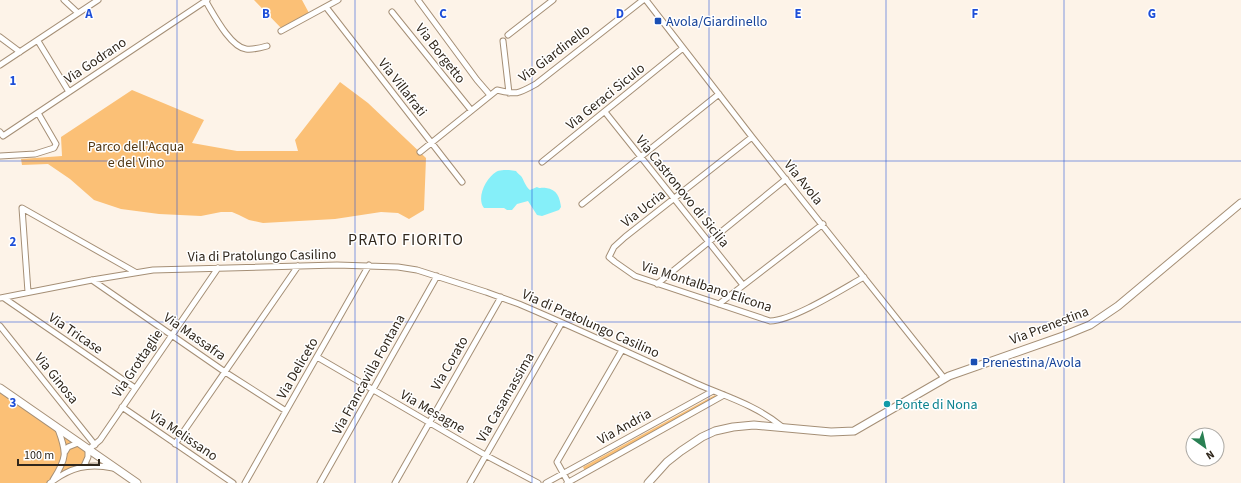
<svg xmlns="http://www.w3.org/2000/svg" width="1241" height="483" font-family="'Source Sans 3',sans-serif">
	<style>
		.green { fill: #fbc076 }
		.water { fill: #85eff9 }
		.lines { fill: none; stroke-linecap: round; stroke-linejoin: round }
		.street-casing { stroke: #a58f76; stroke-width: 7 }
		.secondary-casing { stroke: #a58f76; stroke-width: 9 }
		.street { stroke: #fff; stroke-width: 5 }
		.secondary { stroke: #fff; stroke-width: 7 }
		.grid { fill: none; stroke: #1d4ed8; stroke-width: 1; stroke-opacity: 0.55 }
		.transit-dot { fill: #1a4fb4; stroke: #fff; stroke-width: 1.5 }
		.culture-dot { fill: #0f9aa8; stroke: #fff; stroke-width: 1.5 }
		.labels { text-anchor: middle; stroke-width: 3; stroke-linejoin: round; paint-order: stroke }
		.transit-label { font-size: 14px; fill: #164399; stroke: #fff; text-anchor: start }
		.street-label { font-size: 14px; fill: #30271c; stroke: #fff }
		.park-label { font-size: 14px; fill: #523815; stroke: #fff }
		.culture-label { font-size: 14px; fill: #0d838f; stroke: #fff; text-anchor: start }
		.quarter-label { font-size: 16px; letter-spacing: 1px; fill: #30271c; stroke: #fff }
		.grid-label { font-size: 13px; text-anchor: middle; font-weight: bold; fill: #1d4ed8; stroke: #fff; stroke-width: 3; stroke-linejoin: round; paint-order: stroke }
	</style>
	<rect width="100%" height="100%" fill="#fdf3e8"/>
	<path class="green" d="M254,0H302L309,13L282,29Z
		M340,82L368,103L426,158L424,210L409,219L398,213L381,212L335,219L263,223L249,220L239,215L232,212H221L201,216L159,214L121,209L94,200L70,179L48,164L22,165L21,159L62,156L61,137L132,90L204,120L192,143L237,151H298L295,140Z
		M0,388L88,450L81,466L50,483H0Z
		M715,395L716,397L585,471L583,467Z"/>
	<path class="water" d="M509,170L516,171C517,173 519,174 521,176C524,180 525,186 530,190L537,187C540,189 542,187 546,188C557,189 560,198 561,207L559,210L542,216L537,215L528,201L517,204L512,210H507L504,208H484C476,198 486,178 496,172C499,170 505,170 509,170Z"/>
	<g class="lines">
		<g class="street-casing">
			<path id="street" d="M64,0L78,13
				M205,0C213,13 230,47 246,49C253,50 260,48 267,46
				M418,0L477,80L490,95
				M646,0L752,137L944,378
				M326,7L462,182
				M392,12L471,110
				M281,31L338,0
				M508,35L553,0
				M0,37L20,52
				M38,41L69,92
				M503,41L509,93
				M0,65L98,0
				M605,112L743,285
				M0,132L3,136L207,0
				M752,137L625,237L614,247L609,257L615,262L635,276L770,321C794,320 841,290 864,277
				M420,152L497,90C517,95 518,94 536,84L643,0
				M0,156L35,154L54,148L56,144L38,113
				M542,162L683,48
				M582,204L719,94
				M92,280L225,372L286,411
				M657,284L786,179
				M28,292L22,208L135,272
				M0,298L92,280L153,270L337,265L398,267L417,270L486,292L519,304C578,329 636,356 695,383C724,396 756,405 781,426
				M4,298L135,388
				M719,304L823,224
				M0,326L95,445
				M317,357L485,455L538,483
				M122,407L233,483
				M175,444L298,266
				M65,452L68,447L78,443
				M84,466L88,457V450L100,440L218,268
				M53,480C67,458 67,453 58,429
				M568,482L557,462L622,350
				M50,483C71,467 88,463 113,468
				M245,483L369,265
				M320,483L437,276
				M395,483L501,297
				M470,483L561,324
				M546,483L713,391
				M567,483L724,395"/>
		</g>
		<g class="secondary-casing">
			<path id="secondary" d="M0,388L137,483
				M648,483L667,462L681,451L702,437L715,431L733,427L754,425L831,432L854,431L949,376L1063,336L1090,325L1118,306L1241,203"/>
		</g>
		<use href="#street" class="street"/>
		<use href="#secondary" class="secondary"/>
	</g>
	<path class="grid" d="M177,0V483M355,0V483M532,0V483M709,0V483M886,0V483M1064,0V483M0,161H1241M0,322H1241"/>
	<g class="transit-dot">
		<rect x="654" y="17" width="8" height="8" rx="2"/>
		<rect x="970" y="358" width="8" height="8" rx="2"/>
	</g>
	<circle class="culture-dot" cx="887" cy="404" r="4"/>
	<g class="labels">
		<g class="transit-label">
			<text x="666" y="26">Avola/Giardinello</text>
			<text x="982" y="367">Prenestina/Avola</text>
		</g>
		<g class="street-label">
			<text transform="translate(441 53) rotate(52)" y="5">Via Borgetto</text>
			<text transform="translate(554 53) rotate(-37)" y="5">Via Giardinello</text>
			<text transform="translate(95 60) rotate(-34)" y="5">Via Godrano</text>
			<text transform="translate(403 87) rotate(52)" y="5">Via Villafrati</text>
			<text transform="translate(605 96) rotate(-39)" y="5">Via Geraci Siculo</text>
			<text transform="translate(804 182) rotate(51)" y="5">Via Avola</text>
			<text transform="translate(683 191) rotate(51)" y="5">Via Castronovo di Sicilia</text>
			<text transform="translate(643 208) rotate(-38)" y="5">Via Ucria</text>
			<text transform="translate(262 255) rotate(-1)" y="5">Via di Pratolungo Casilino</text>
			<text transform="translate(707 286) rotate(18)" y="5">Via Montalbano Elicona</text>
			<text transform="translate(591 323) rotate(24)" y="5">Via di Pratolungo Casilino</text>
			<text transform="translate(1049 325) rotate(-21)" y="5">Via Prenestina</text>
			<text transform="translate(76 333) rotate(34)" y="5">Via Tricase</text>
			<text transform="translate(195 336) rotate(35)" y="5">Via Massafra</text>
			<text transform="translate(137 363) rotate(-56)" y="5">Via Grottaglie</text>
			<text transform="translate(449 363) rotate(-60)" y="5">Via Corato</text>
			<text transform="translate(297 368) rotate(-60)" y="5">Via Deliceto</text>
			<text transform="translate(368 374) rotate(-61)" y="5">Via Francavilla Fontana</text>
			<text transform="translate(57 378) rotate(51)" y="5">Via Ginosa</text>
			<text transform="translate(505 397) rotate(-60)" y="5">Via Casamassima</text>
			<text transform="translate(433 411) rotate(30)" y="5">Via Mesagne</text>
			<text transform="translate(624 426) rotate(-29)" y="5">Via Andria</text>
			<text transform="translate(184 435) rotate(34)" y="5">Via Melissano</text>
		</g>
		<g class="park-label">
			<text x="136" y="151">Parco dell'Acqua<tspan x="136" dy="16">e del Vino</tspan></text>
		</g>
		<g class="culture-label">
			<text x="895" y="409">Ponte di Nona</text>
		</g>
		<g class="quarter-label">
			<text x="406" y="245">PRATO FIORITO</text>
		</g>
	</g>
	<g class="grid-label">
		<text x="89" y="18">A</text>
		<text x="266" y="18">B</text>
		<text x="443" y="18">C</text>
		<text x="620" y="18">D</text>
		<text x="798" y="18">E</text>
		<text x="975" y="18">F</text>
		<text x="1152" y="18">G</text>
		<text x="13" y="85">1</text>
		<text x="13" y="246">2</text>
		<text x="13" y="407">3</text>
	</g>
	<g transform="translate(1205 447) rotate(147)"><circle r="19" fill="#ffffff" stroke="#aca9a4"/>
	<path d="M0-3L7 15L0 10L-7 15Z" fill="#298053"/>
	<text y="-6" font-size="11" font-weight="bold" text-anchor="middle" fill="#30271c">N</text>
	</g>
	<path d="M18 459v6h81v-6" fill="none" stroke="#30271c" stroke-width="2"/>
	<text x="24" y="459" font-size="12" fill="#30271c" stroke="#ffffff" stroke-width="3" paint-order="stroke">100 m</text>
</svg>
